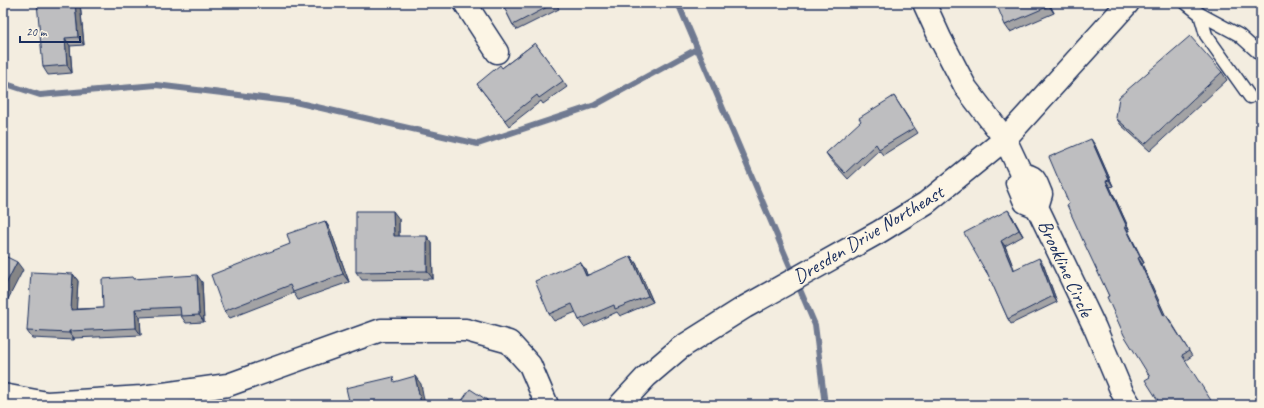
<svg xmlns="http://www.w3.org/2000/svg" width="1264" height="408" font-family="Caveat,sans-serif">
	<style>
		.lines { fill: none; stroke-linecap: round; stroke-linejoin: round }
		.stream { stroke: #707a91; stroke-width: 6 }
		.lane-casing { stroke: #1b2f5e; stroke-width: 15 }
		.street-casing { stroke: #1b2f5e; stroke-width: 25 }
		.secondary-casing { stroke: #1b2f5e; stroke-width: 25 }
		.lane { stroke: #fcf5e5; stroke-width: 12 }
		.street { stroke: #fcf5e5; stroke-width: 22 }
		.secondary { stroke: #fcf5e5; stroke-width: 22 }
		.wall { fill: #a3a3a5; stroke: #1b2f5e }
		.shaded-wall { fill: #858586; stroke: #1b2f5e }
		.building { fill: #bebec0; stroke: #1b2f5e }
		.labels { text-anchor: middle; stroke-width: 3.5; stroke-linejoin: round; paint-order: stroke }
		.street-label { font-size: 20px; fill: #1b2f5e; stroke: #fcf5e5 }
	</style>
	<rect width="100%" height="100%" fill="#f3ede0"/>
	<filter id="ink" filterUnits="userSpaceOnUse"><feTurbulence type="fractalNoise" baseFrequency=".025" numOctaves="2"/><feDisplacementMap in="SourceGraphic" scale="8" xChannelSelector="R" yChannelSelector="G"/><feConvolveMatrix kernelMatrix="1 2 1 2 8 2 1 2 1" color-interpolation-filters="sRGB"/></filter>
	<g filter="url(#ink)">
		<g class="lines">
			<path class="stream" d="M678,3L815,325L825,405
				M3,83L40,95L156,85L295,102L478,144L595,105L697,49"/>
			<g class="lane-casing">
				<path id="lane" d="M1186,3L1200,14L1206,35L1250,97
					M1200,14L1239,35L1261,55"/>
			</g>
			<g class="street-casing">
				<path id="street" d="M465,3L497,52
					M924,3L940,38L966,88L1005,139L1022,175
					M1022,175L1017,183L1025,202L1037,207L1095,328L1122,392L1130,405
					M1022,175C1036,175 1036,183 1041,194L1037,207
					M3,395L47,403L142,397L228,385L381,330H466L509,342L530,365L547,405"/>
			</g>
			<g class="secondary-casing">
				<path id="secondary" d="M620,405L646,377L680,348L745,307L879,232L926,203L1005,139L1128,3"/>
			</g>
			<use href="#lane" class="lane"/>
			<use href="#street" class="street"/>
			<use href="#secondary" class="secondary"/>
		</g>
		<path class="wall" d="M80,3L84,45L70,46L72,73L48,75L43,67Z
			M502,3H556L559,9L517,30L513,25Z
			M1049,3L1054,13L1010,32L1005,25Z
			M535,43L567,87L543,104L541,101L509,126L477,84L502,68Z
			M1222,72L1227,80L1150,151L1121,125L1116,118Z
			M894,96L918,133L883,155L879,150L848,179L830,159L826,153Z
			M1095,145L1113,186L1110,187L1130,231H1128L1144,263L1142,264L1165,315L1170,320L1192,356L1186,360L1150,377L1109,296L1069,204Z
			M1012,216L1023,236L1005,246L1014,270L1043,264L1057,302L1011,324L1008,319L989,276L985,270Z
			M399,219V236L432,243L433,279L362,280L356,272Z
			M325,221L330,229L349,282L298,300L294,293L230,318L224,311Z
			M636,263L653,302L620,316L617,312L584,327L579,320L576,312L554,321L549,314L585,269L587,275Z
			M73,274L78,281L76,309L103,308L134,279L202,282L204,322L186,323L181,316V315L140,317L141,335L74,338V340L32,338L27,331Z"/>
		<path class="shaded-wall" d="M75,3H80L84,45L78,37Z
			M1047,3H1049L1054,13L1049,6Z
			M65,38L70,46L72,73L67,65Z
			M1091,139L1095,145L1113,186L1109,180Z
			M1106,181L1110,187L1130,231L1126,225Z
			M1008,210L1012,216L1023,236L1019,230Z
			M393,211L399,219V244L394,236Z
			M325,221L330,229L349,282L343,274Z
			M1125,226L1128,231L1144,263L1140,257Z
			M427,236L432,243L433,279L427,271Z
			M1001,241L1005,246L1017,276L1013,270Z
			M631,256L636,263L653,302L648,296Z
			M1039,258L1043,264L1057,302L1053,296Z
			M1138,258L1142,264L1168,321L1164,316Z
			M17,262L23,270L3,309V290Z
			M580,262L585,269L590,283L586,276Z
			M73,274L78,281L76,317L71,310Z
			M197,275L202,282L204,322L199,315Z
			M135,309L140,317L141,335L136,328Z
			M69,331L74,338V340L69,333Z
			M415,376L421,384L425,405H422L421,404Z
			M487,400L490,405H484Z"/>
		<path class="building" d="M37,3H75L78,37L65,38L67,65L43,67Z
			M502,3H555L513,25Z
			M996,3H1047L1049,6L1005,25Z
			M1190,36L1222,72L1145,144L1116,118L1119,97Z
			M535,43L563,81L539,98L537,95L505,120L477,84L500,65L502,68Z
			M894,96L914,128L879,149L876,144L845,173L826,153L861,121L859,118Z
			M1091,139L1109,180L1106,181L1126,225L1125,226L1140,257L1138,258L1164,316L1166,315L1189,351L1182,355L1214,405H1161L1145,380L1150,377L1124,335L1107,297L1109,296L1085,245L1067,205L1069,204L1049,157Z
			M1008,210L1019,230L1001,241L1013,270L1039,258L1053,296L1008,319L986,270H985L964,233Z
			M356,211H393L394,236H427V271L356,272Z
			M325,221L343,274L293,292L290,285L224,311L211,275L290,244L287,234Z
			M3,255L17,262L3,290Z
			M631,256L648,296L615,309L614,305L579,320L572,304L549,314L535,281L580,262L586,276Z
			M31,272L73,274L71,310L103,308L102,279L133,277V279L197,275L199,315L181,316L180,307L135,309L136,328L69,331V333L27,331Z
			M415,376L421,404L416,405H350L346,388L393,377L394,382Z
			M470,389L487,400L484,405H459Z"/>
	</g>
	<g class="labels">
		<g class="street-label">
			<text transform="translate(868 234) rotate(-31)" y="7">Dresden Drive Northeast</text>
			<text transform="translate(1066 268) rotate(65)" y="7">Brookline Circle</text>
		</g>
	</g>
	<rect width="1264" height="408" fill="none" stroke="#fcf5e5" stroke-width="16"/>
	<rect x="8" y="8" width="1248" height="392" fill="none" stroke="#1b2f5e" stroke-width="1.5" filter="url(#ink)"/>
	<path d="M20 36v6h60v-6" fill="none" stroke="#1b2f5e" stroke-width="2"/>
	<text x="26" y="36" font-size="12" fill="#1b2f5e" stroke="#fcf5e5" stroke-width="3" paint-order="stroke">20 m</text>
</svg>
